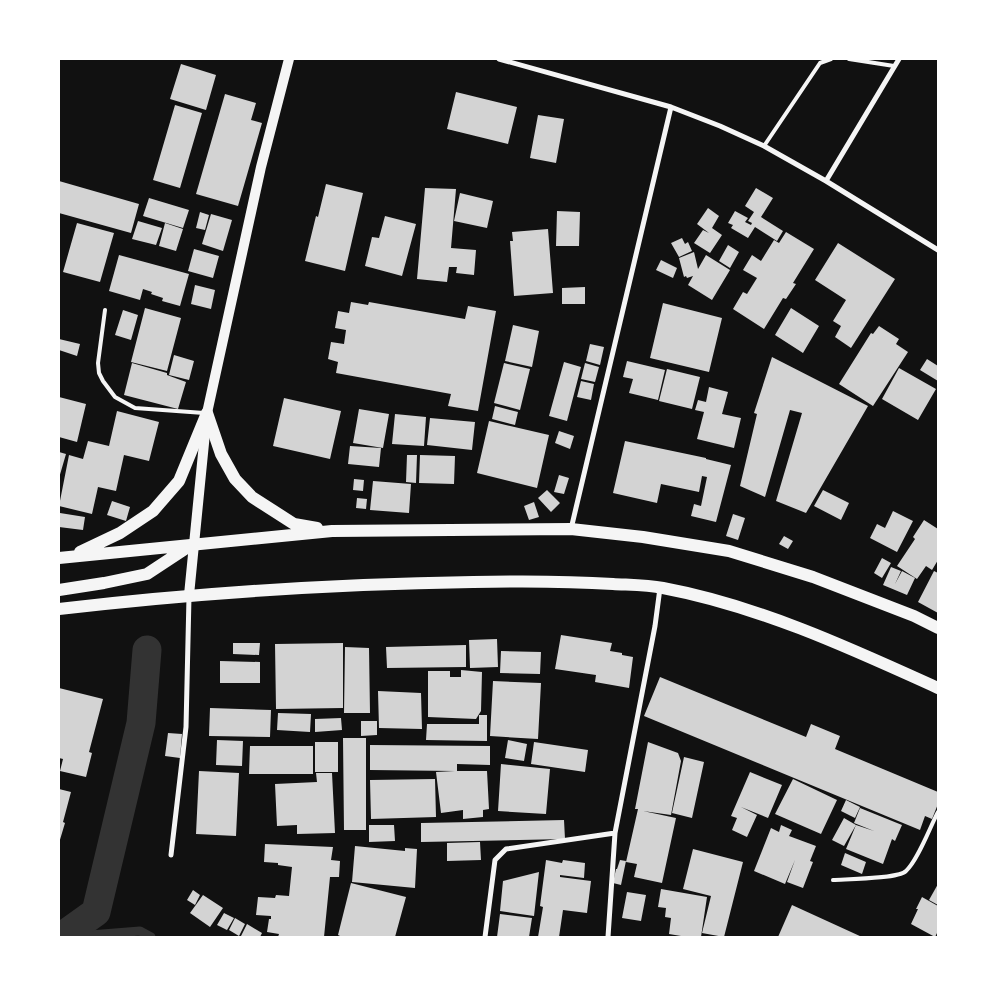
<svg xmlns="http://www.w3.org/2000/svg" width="997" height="996" font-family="Raleway,sans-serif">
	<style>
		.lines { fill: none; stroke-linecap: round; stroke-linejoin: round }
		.stream { stroke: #333; stroke-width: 9 }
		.canal { stroke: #333; stroke-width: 29 }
		.building { fill: #d3d3d3 }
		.service { stroke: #f5f5f5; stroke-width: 4 }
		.minor { stroke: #f5f5f5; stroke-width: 5 }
		.secondary { stroke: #f5f5f5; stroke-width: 10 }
		.primary { stroke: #f5f5f5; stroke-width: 12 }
	</style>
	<rect width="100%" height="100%" fill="#111"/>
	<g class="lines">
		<path class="stream" d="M65,937L140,931L151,937"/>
		<path class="canal" d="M61,937L96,912L141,723L147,650"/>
	</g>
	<path class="building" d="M181,64L216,75L206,110L170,99Z
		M456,92L517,107L508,144L447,129Z
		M225,94L256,103L251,120L262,123L238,206L196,194Z
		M175,105L202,113L180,188L153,180Z
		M538,115L564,119L556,163L530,158Z
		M59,181L139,204L131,233L59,213Z
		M326,184L363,193L345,271L305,261L316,216L318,217Z
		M425,188L456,189L451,248L476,250L474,275L456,273L457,267H449L447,282L417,279Z
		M756,188L773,198L761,217L783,231L777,241L755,227L748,238L731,228L733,225L728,223L735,211L748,218L745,222L751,225L752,223L748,221L754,212L745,206Z
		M460,193L493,201L487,228L454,221Z
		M149,198L189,210L183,228L143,216Z
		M708,208L719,216L712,228L722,235L710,253L694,243L703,230L709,233L697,224Z
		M557,211L580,212L579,246H556Z
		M200,212L209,215L205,230L196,228Z
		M211,214L232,220L223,251L202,244Z
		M385,216L416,224L402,276L365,266L372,237L379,238Z
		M138,221L162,228L156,245L132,239Z
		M77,223L114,233L100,282L63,272Z
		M165,223L183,229L176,251L159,246Z
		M548,229L553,293L514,296L510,241H513L512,232Z
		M786,232L814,249L793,283L796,284L786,299L783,298L764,329L733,309L743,292L747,294L757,278L743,270L752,255L761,261L774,240L779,243Z
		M682,238L685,244L688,242L692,251L679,257L671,243Z
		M838,243L895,279L851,348L835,337L841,326L833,321L846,300L815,280Z
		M728,245L739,252L730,268L719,261Z
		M194,249L219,256L213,278L188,271Z
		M694,252L698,269L706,255L730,270L712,300L688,285L693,276L687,278L686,276L684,277L679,258Z
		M119,255L189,274L180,306L162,301L163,298L151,294L152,292L143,289L140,300L109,291Z
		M661,260L677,268L673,278L656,270Z
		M195,285L215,290L211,309L191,304Z
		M585,287V304H562V288Z
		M351,302L368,305L369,302L465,319L468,306L496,311L478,411L448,406L451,394L336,373L338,362L328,359L331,342L344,344L346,330L335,328L338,311L349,313Z
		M663,303L722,318L709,372L650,358Z
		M145,308L181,318L167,371L131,362Z
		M791,308L819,326L803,353L775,335Z
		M123,310L138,315L131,340L115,335Z
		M513,325L539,331L532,367L505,361Z
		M879,326L899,339L896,344L908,352L873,406L839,384L871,333L873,334Z
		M59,339L80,344L77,356L59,350Z
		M590,344L604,347L600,365L586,361Z
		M174,355L194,361L189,380L169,375Z
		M772,357L868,406L806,513L776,501L802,413L790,410L765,497L740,486L757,414L754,413Z
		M927,359L938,366V381L920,370Z
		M627,361L665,370L658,400L629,393L633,379L623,377Z
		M564,362L581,367L567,421L549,416Z
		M132,363L167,373V375L186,382L178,409L124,395Z
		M504,363L530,369L520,410L494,403Z
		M585,363L599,367L595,382L581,379Z
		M899,368L936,389L918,420L882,399Z
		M667,369L700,377L692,409L659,401Z
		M581,381L594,384L591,400L577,397Z
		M709,387L728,392L722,414L741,418L734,448L697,439L704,412L695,410L698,400L706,402Z
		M59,397L86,404L77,442L59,437Z
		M284,398L341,411L330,459L273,446Z
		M495,406L518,412L515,425L492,419Z
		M359,409L389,414L383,448L353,443Z
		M117,411L159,422L149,461L124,455L116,491L98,487L92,514L59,506L69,455L83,459L88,441L109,446Z
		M395,414L426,417L424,446L392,444Z
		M430,418L475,422L472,450L427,445Z
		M489,421L549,435L537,488L477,473Z
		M559,431L574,436L570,449L555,443Z
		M625,441L706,458V459L731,465L716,522L691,516L694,504L701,506L707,477L702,476L699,492L661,484L657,503L613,493Z
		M350,446L381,448L379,467L348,464Z
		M59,452L66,454L59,478Z
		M407,455H417L416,483L406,482Z
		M420,455L455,456L454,484L419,483Z
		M559,475L569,478L564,494L554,492Z
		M354,479L364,480L363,491L353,490Z
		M373,481L411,484L409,513L370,510Z
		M547,490L560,503L551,512L538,498Z
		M823,490L849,503L841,520L814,506Z
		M357,498L367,499L366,509L356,508Z
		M112,501L130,507L126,521L107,515Z
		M534,502L539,517L529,520L524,506Z
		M893,511L913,521L897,552L870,538L877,524L885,528Z
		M60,513L85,517L83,530L59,527Z
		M733,514L745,518L738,540L726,536Z
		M924,520L938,529V560L932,570L926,566L917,579L897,566L915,539L913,537Z
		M784,536L793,541L788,549L779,544Z
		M882,558L891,563L882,578L874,573Z
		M891,567L901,571L895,584L902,571L915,578L907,595L883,585Z
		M934,571L938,573V613L918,602Z
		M561,635L612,643L610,651L622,653V655L633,657L629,688L595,682L596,675L555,669Z
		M497,639L498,667L470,668L469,640Z
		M233,643H260L259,655L233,654Z
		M343,643V708L276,709L275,644Z
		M466,645V667L387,668L386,647Z
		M345,647L369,648L370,713H344Z
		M501,651L541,652L540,674L500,673Z
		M220,661L260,662V683H220Z
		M461,670L482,672L481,711L476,719L428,717V671H450V677H461Z
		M660,677L806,737L811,724L840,736L835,749L938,792V804L932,819L925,816L920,830L644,716Z
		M493,681L541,683L538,739L490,736Z
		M59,688L103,699L89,752L92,753L86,777L60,771L63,759L59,758Z
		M378,691L421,693L422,729L379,728Z
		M210,708L271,710L270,737L209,736Z
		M278,713L311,714L310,732L277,730Z
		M479,715H487V741L426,740L427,724H479Z
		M341,718L342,730L315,732V719Z
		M361,721H377V735L361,736Z
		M168,733L182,734L180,758L165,756Z
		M343,738H366V830H344Z
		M217,740L243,741L242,766L216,765Z
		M508,740L527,744L524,761L505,758Z
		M315,742H338V772H315Z
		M534,742L588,750L585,772L531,764Z
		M648,742L678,753L681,761L671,815L643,811L676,818L662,883L634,877L637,864L626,862L638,809H635Z
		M370,745L490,746V765L457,764V771H487L489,809L483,810V817L463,819V810L441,813L436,772L455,771L370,770Z
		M250,746H313V774H249Z
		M684,757L704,762L692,818L672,813Z
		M501,764L550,769L546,814L498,811Z
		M199,771L239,773L236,836L196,834Z
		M750,772L782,785L768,818L741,807L757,815L747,837L732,830L737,818L731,816Z
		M316,773H332L335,833L297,834V825L277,826L275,784L317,782Z
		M435,779L436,817L371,819L370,780Z
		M793,779L837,800L821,834L775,814Z
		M59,789L71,792L63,822L65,823L59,843Z
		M846,800L860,807L855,818L841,811Z
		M860,808L902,825L895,841L892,839L883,864L846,849L856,825L874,831L854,823Z
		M844,818L856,825L844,846L832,840Z
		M564,820L565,839L421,842V823Z
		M369,825H394L395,841L369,842Z
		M781,825L792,830L789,836L816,846L810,861L813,862L803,888L787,882L795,860L785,884L754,871L771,828L779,832Z
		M480,842L481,860L447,861V843Z
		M265,844L333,847L331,860L340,861L339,877H330L324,937H278L279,934L267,932L269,919H271V916L256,915L258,897L275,898L276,895L289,896L292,867L278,865V863L264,862Z
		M355,846L405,851V848L417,849L415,888L352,882Z
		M693,849L743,862L724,937L702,933L711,896L683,889Z
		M845,853L866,862L862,874L841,865Z
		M546,860L562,863L563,860L585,863L584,878L560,875V877L591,881L587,913L563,910L559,937H538L543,907L540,906Z
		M620,860L626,861L621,885L613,883L616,869H617Z
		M539,872L534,916L500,911L503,881Z
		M351,883L406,897L395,937H342L338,935Z
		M938,884V905L929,900Z
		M661,889L707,897L701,937H687L669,934L671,918L665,917L666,908L658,907Z
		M193,890L200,895L195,905L187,900Z
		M627,892L646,895L641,921L622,918Z
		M203,895L223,908L210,927L190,913Z
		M922,897L938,906V931L935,937L911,924L918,909H916Z
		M792,905L862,937H778Z
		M224,913L234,918L227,930L217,925Z
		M500,914L532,918L529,937H497Z
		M235,918L245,924L239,936L229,930Z
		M247,924L262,933L260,937H244L241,936Z"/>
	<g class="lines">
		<path class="service" d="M849,59L894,66
			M764,146L820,63L831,59
			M105,310L98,363L99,373L103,381L115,397L135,408L204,413
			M833,880C847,879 898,879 906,871C918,860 930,827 938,812"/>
		<path class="minor" d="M499,59L671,107L720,126L764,146L826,181L938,250
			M826,181L899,59
			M571,529L671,107
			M171,855L186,727L189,597
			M485,937L495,860L506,849L615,833
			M608,937L615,833L655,626L660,588"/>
		<path class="secondary" d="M189,595L207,413L261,167L289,59"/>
		<path class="primary" d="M207,413L221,454L235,479L252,497L294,524L317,528
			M80,552L120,533L153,511L179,481L207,413
			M59,558L332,531L571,529L643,537L729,551L813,577L914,616L938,628
			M59,590L104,583L147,574L191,545
			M59,609C196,593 335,584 473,582C520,581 566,581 613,584C630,585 647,585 663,588C759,606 850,648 938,688"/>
	</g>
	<rect width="997" height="996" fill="none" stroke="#ffffff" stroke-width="120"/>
</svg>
